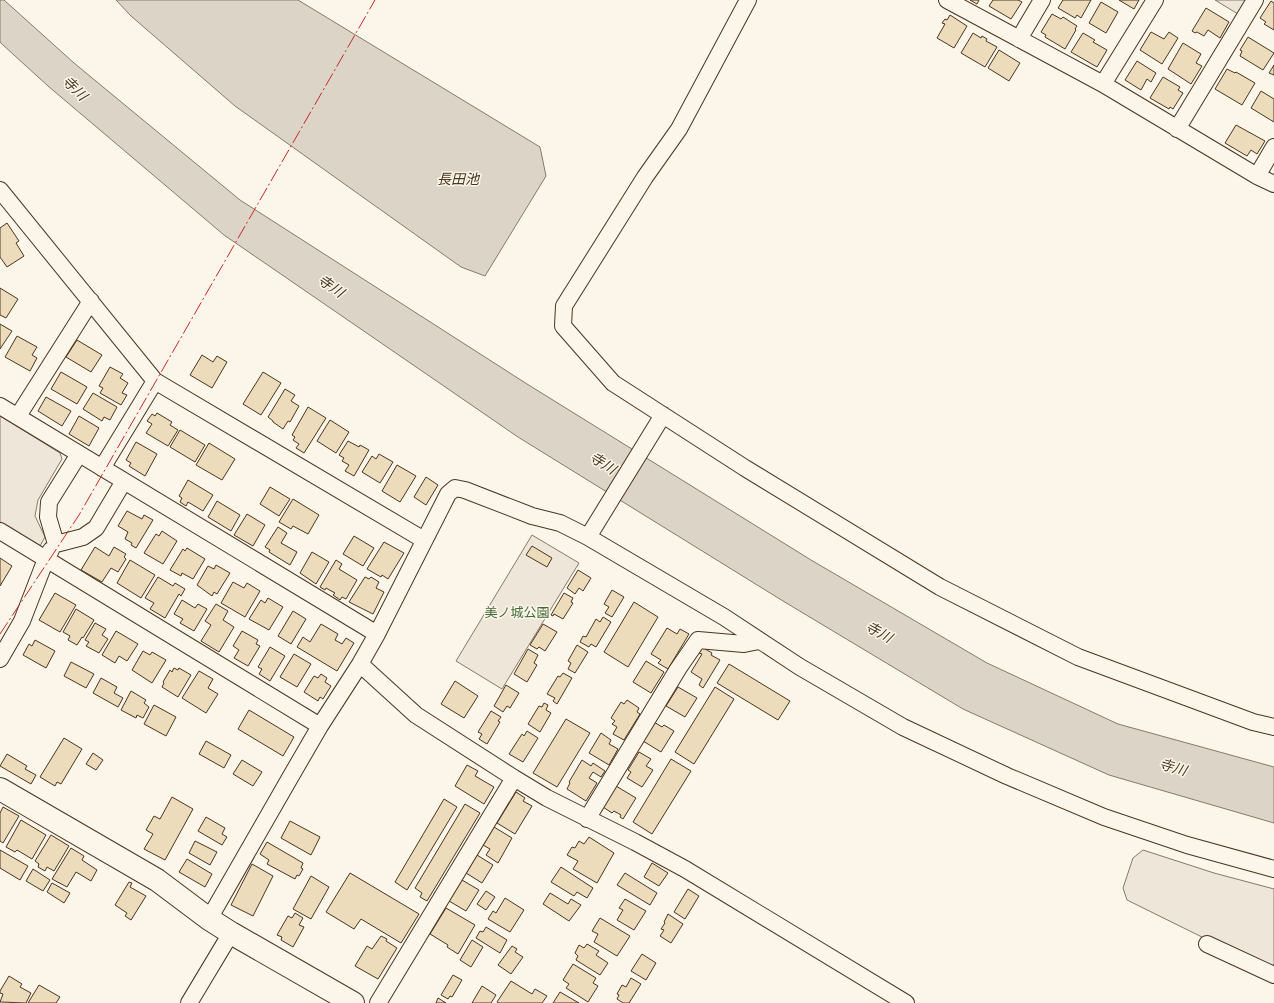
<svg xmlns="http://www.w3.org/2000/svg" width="1274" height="1003" font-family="Lato,'Noto Sans JP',sans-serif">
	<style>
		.green { fill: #ede6d9; stroke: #887966 }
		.water { fill: #dcd4c6; stroke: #887966 }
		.building { fill: #ecdcbc; stroke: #4a3520 }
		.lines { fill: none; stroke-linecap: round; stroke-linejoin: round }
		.street-casing { stroke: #4a3520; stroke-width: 18 }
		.secondary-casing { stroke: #4a3520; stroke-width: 24 }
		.street { stroke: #fbf6e9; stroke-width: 16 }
		.secondary { stroke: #fbf6e9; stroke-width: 22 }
		.power { stroke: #c62828; stroke-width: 1; stroke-dasharray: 14 3 2 3; stroke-linecap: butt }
		.labels { text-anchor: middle; stroke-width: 3; stroke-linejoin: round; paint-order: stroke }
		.park-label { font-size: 13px; fill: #436837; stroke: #fbf6e9 }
		.water-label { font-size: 14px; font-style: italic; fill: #4a3520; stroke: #fbf6e9 }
	</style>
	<rect width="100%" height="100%" fill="#fbf6e9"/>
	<path class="green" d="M1215,0H1246L1238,14Z
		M0,416L60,453L62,459L38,500L35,516L45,537L40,546L0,522Z
		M532,535L579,563L502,689L456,661Z
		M1143,850L1214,873L1274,889V970L1206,939L1127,900L1123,888L1133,858Z"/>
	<path class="water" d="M0,0H4L74,63L240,200L527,384L811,560L987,663L1118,724L1274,767V823L1109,775L963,709L783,601L518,437L224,235L48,86L3,45L0,42Z
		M116,0H298L540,147L546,176L485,276L461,267L235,106L131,16Z"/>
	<path class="building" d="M970,0H979L977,4Z
		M993,0H1018L1022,2L1011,19L989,6Z
		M1063,0H1091L1081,18L1077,15L1075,18L1058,8Z
		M1119,0H1139L1134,9Z
		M1271,1L1274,3V30L1264,24L1266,22L1260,18Z
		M1101,2L1118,12L1106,33L1089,23Z
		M1206,8L1229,22L1220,38L1208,30L1204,36L1197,32L1195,33L1192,31Z
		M1052,14L1061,19L1063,17L1077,26L1075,29L1076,30L1065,49L1045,37L1046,35L1041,32Z
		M950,15L967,26L954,48L937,38L945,24L942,23L945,19L947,20Z
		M1151,32L1164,39L1169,32L1178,38L1162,64L1140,50Z
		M973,33L981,38L982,36L987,39L986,41L997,47L985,67L961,53Z
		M1083,33L1095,40L1093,42L1107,50L1097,67L1071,52Z
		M1248,37L1274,53L1263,70L1240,56L1242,51L1240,50Z
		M1183,43L1201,54L1196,63L1202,66L1191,84L1168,69Z
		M999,50L1020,63L1009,81L988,68Z
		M1137,61L1156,73L1151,82L1147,79L1141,90L1125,80Z
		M1274,65V75L1269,73Z
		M1227,69L1235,73L1236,72L1255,83L1242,105L1215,89Z
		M1163,77L1180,87L1178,90L1183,93L1173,109L1170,107L1169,109L1150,98Z
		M1261,91L1274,99V122L1251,108Z
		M1236,125L1265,141L1257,154L1251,150L1247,156L1225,143Z
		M7,223L19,241L16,243L24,256L7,267L0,257V228Z
		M0,288L18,299L6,318L0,315Z
		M0,324L12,331L0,349Z
		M17,336L37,347L32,355L37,358L30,371L5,357Z
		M77,340L102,355L91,372L66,357Z
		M202,355L213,362L217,356L227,362L212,388L190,375Z
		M110,367L123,374L120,378L128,383L122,393L127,395L121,405L100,393L103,388L99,386Z
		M61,372L87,387L77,404L51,389Z
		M263,372L281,383L261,415L243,404Z
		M285,389L295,395L291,401L299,406L290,422L288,421L283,429L273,422V421L268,417Z
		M93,393L117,407L110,420L104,417L102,421L83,409Z
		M46,397L71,411L62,426L38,411Z
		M308,407L326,418L304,453L296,448L299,444L293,440L295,437L292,435Z
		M157,413L172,422L170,425L178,430L168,446L146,433L152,424L147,421L152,414L155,416Z
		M79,416L99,428L89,446L69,434Z
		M330,420L349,432L336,453L317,441Z
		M180,430L205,445L195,462L170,447Z
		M348,441L359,447L360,445L369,450L354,476L345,471L349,465L342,461L344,458L339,455Z
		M136,442L157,454L145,476L129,466L131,463L126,460Z
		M209,443L235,459L222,480L196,465Z
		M379,454L393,462L380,483L362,472L372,456L376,459Z
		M397,465L416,476L400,502L382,491Z
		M426,477L438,485L426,505L414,497Z
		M188,480L213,495L203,511L188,502L186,506L180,502L182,498L179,496Z
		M270,487L290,499L279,516L260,504Z
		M293,499L319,515L308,534L293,526L291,529L279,522Z
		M217,501L240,515L231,531L208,517Z
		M127,511L142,519L144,515L153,520L136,548L131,545L132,543L125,539L128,532L118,526Z
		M247,514L265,525L253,546L234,535Z
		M278,527L287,533L281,543L297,552L290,565L269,552L270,550L265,547Z
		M162,531L177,541L163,564L144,553L156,534L159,536Z
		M354,536L374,548L363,566L343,554Z
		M384,542L404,553L388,579L382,575L381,577L367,569Z
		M532,546L552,558L547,567L526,555Z
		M95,547L109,556L114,547L126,554L124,557L126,559L118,572L111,568L102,582L81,570Z
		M187,548L205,559L193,579L182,573L181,576L170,570L183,549L185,551Z
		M312,552L329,562L316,584L300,573Z
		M0,558L12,566L0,586Z
		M130,560L155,575L141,598L117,583Z
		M336,560L342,564L339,569L357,580L346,599L342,597L340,600L333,595L335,593L326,588L325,590L320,587Z
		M216,565L230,573L217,594L214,592L212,596L197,585L208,566L214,569Z
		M578,570L591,578L583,591L579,588L575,594L567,588Z
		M158,577L173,586L175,583L185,589L181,596L179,594L165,618L150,609L154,603L145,598Z
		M365,577L369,579L371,577L379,582L376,588L384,592L373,614L349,602Z
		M233,582L244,588L247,583L260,591L245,617L221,603Z
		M612,590L624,597L612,617L605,613L609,607L604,604Z
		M55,593L76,605L60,632L39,620Z
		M564,593L573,598L571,602L573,603L563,619L554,614L553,616L551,615Z
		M268,598L283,607L269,630L249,619L261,600L265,603Z
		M182,600L195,608L198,604L207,609L194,631L180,623L183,619L174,614Z
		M634,602L658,617L628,667L604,652Z
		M216,604L228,611L223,620L234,627L219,652L201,641L211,625L205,621Z
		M76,609L94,620L83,638L82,637L77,645L68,640L70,636L63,632Z
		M293,611L306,619L291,644L278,636Z
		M603,617L611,622L596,647L591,644L589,647L580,642L583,636L586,637L596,619L600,622Z
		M95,623L106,629L102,635L108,639L99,653L86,646L89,642L85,640Z
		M321,624L338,634L335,640L342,644L346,638L354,643L337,671L297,647L303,637L310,642Z
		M543,624L557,632L545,651L539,647L537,649L530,645Z
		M667,628L677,634L680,629L689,634L668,669L658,663L661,660L651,654Z
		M116,631L138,644L127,661L119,656L115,663L102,655Z
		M242,631L258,640L256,644L260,646L248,666L234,658L239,650L233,646Z
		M35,640L55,651L46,668L23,655L29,644L32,646Z
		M577,645L588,652L575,673L568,669L571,663L568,661Z
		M270,647L285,656L270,681L259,674L262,669L258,667Z
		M702,647L712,653L711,655L720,660L703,688L699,685L702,679L691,672L702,654L699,653Z
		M528,649L538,655L534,663L537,665L527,682L514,674Z
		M143,651L150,655L152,652L166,660L152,683L132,670Z
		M294,654L311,664L297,687L280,677Z
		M646,661L664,672L651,693L633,682Z
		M71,662L94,674L86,688L64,676Z
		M729,664L790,701L778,720L717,683Z
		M174,668L178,670L179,668L191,675L178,697L162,687L164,683L163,682L170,670L172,672Z
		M199,671L213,679L208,688L218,694L206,713L182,698Z
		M563,673L572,678L557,704L553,701L555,698L547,694L558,676L560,677Z
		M321,674L327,678L325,682L331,686L323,699L320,697L318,701L304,692L314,676L318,678Z
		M101,678L117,687L114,693L123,698L118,707L93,693Z
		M455,681L478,696L464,718L441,704Z
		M506,685L519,693L510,708L507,706L503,712L494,706Z
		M678,687L697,698L685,717L666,706Z
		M715,687L734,699L694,764L675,752Z
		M131,691L146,700L144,703L149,707L143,718L137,715L136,718L121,710Z
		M627,700L639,708L637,712L640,714L624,740L613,734L617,727L612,724L615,721L611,718L621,702L624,704Z
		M544,703L548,705L546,710L551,713L540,732L528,724L539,706L542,707Z
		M154,705L176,717L166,736L144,724Z
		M249,710L294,737L283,756L238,729Z
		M491,711L501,717L498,721L500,722L487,744L479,739L482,734L478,732Z
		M566,719L590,733L557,787L533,773Z
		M654,722L662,727L664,725L674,731L661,752L643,741Z
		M527,731L538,738L523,762L509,754L522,734L524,736Z
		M601,733L611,740L609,744L618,749L609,765L589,753Z
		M64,738L82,749L61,784L57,782L55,786L40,777Z
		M206,741L231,755L224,768L199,754Z
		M639,752L651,759L646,766L653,770L642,787L627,778L631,772L628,770Z
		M93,753L103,760L96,770L86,764Z
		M7,754L27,766L25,769L36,775L31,784L0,766Z
		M671,759L691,771L652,834L633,822Z
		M242,760L262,772L253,786L233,774Z
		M582,760L591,766L593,763L605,771L601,777L593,772L589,778L597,783L586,801L567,789L570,783L569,782Z
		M467,765L478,771L475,776L494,787L484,804L455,786Z
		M616,786L636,798L623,819L620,817L621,815L614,811L612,813L603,807Z
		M516,792L525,798L523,801L532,806L515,834L497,823Z
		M172,797L193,809L165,860L144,849L153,834L146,830L154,816L160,819Z
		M444,799L457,807L407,890L395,882Z
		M465,804L480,813L427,901L420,897L422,893L415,888Z
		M3,807L19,816L3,843L0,841V813Z
		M206,817L225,828L222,834L227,837L222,845L198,831Z
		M21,820L46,835L32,859L17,850L15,852L6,847Z
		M290,821L320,837L311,855L281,838Z
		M494,827L512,838L498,863L486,855L490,849L483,845Z
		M51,835L69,846L54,871L47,867L45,871L38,867L39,864L35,861Z
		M589,837L614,853L597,883L573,869L578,861L567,855L572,847L575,848L579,841L584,844Z
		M195,841L217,852L210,865L189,853Z
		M267,842L303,863L301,868L303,869L299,876L297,875L295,879L267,864L269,860L260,854Z
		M71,848L84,856L82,860L97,870L91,881L76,872L67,887L52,879Z
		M0,850L28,866L20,880L0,868Z
		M477,855L493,865L482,883L466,873Z
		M187,859L212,874L205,887L179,872Z
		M652,863L668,873L659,886L644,877Z
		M252,864L273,876L253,916L231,905Z
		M561,867L593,888L587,898L577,892L574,896L551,882Z
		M33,869L50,880L43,891L26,881Z
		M350,873L419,914L401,943L361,919L354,929L326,912Z
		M625,873L657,893L650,905L617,885Z
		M311,876L329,887L311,919L293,909Z
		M462,880L479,890L466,911L449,901Z
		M129,882L132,883L130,887L146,896L131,920L125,916L127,913L115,905Z
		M52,883L70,893L64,903L47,892Z
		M688,889L699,896L685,919L674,912Z
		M486,891L495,897L486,910L477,904Z
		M550,893L568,904L571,899L581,905L569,921L543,904Z
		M505,898L524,910L510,932L488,919L493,911L496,913Z
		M625,899L646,911L634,930L617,920L623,910L619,908Z
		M446,908L475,925L458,954L447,947L448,945L430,934Z
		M295,913L303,918L299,925L304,927L293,947L281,940L282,937L277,935L288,916L292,918Z
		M668,914L683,924L671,943L660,936L664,930L661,929L665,923L664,922Z
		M600,918L630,936L617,956L594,942L598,934L592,931Z
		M486,927L507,940L500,953L476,938L480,931L483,932Z
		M381,936L387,939L386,941L397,948L378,979L355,966L367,946L372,949Z
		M472,940L483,947L471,967L460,960Z
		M587,944L599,951L596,955L608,963L600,975L576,960L578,956L575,953L579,945L584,948Z
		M512,946L517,949L515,952L523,957L511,974L498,965Z
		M642,954L656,963L646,980L631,971Z
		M573,964L596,978L593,983L598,986L588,1002L566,988L569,984L563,980Z
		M453,975L462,980L452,997L450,996L448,999L441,995Z
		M9,976L22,984L20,987L31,993L26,1003L0,1002L3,994L0,993V991Z
		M631,978L641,984L629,1003H623L617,999L619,995L617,994L622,985L626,987Z
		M511,981L532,994L535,989L547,996L542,1003H499L497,1002Z
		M39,985L60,997L56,1003H28Z
		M482,986L496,995L491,1003H472Z
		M560,992L579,1003H553Z
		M438,998L446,1003H436Z"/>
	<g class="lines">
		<g class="street-casing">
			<path id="street" d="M748,0L679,129L645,177L564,306L563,326L613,383L745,468L940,587L1078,657L1253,722L1274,727
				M947,0L1103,84L1257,176L1274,184
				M1019,39L1042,0
				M1103,84L1155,0
				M1177,129L1255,0
				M1257,176L1274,147
				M0,190L155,381L424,540
				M0,406L377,634
				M18,416L91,301
				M79,454L49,502L48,517L56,544L83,537L96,528L124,481
				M102,468L155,381
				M0,531L320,726
				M588,537L663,415
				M0,659L22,621L46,559L51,550
				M360,664L416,715L514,778L547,798L635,842L685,869L906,1003
				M587,819L678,669L698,640L744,644L759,641
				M209,919L291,776L320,726L360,664L377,634L448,494L455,488L465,490L532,516L560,523L588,537L724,617L800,667L903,727L1007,776L1104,817L1187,845L1274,869
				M1207,944L1274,975
				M189,1003L231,933
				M378,1003L514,778"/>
		</g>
		<g class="secondary-casing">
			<path id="secondary" d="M0,789L157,880L209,919L231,933L353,1003"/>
		</g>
		<use href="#street" class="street"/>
		<use href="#secondary" class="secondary"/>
		<path class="power" d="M0,634L79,515L375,0"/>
	</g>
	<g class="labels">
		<g class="park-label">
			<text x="517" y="617">美ノ城公園</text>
		</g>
		<g class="water-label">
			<text transform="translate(75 88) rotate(45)" y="5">寺川</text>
			<text x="458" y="184">長田池</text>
			<text transform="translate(331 286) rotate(35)" y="5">寺川</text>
			<text transform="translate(603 463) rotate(32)" y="5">寺川</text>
			<text transform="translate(879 632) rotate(29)" y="5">寺川</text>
			<text transform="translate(1173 767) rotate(17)" y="5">寺川</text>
		</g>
	</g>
</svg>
